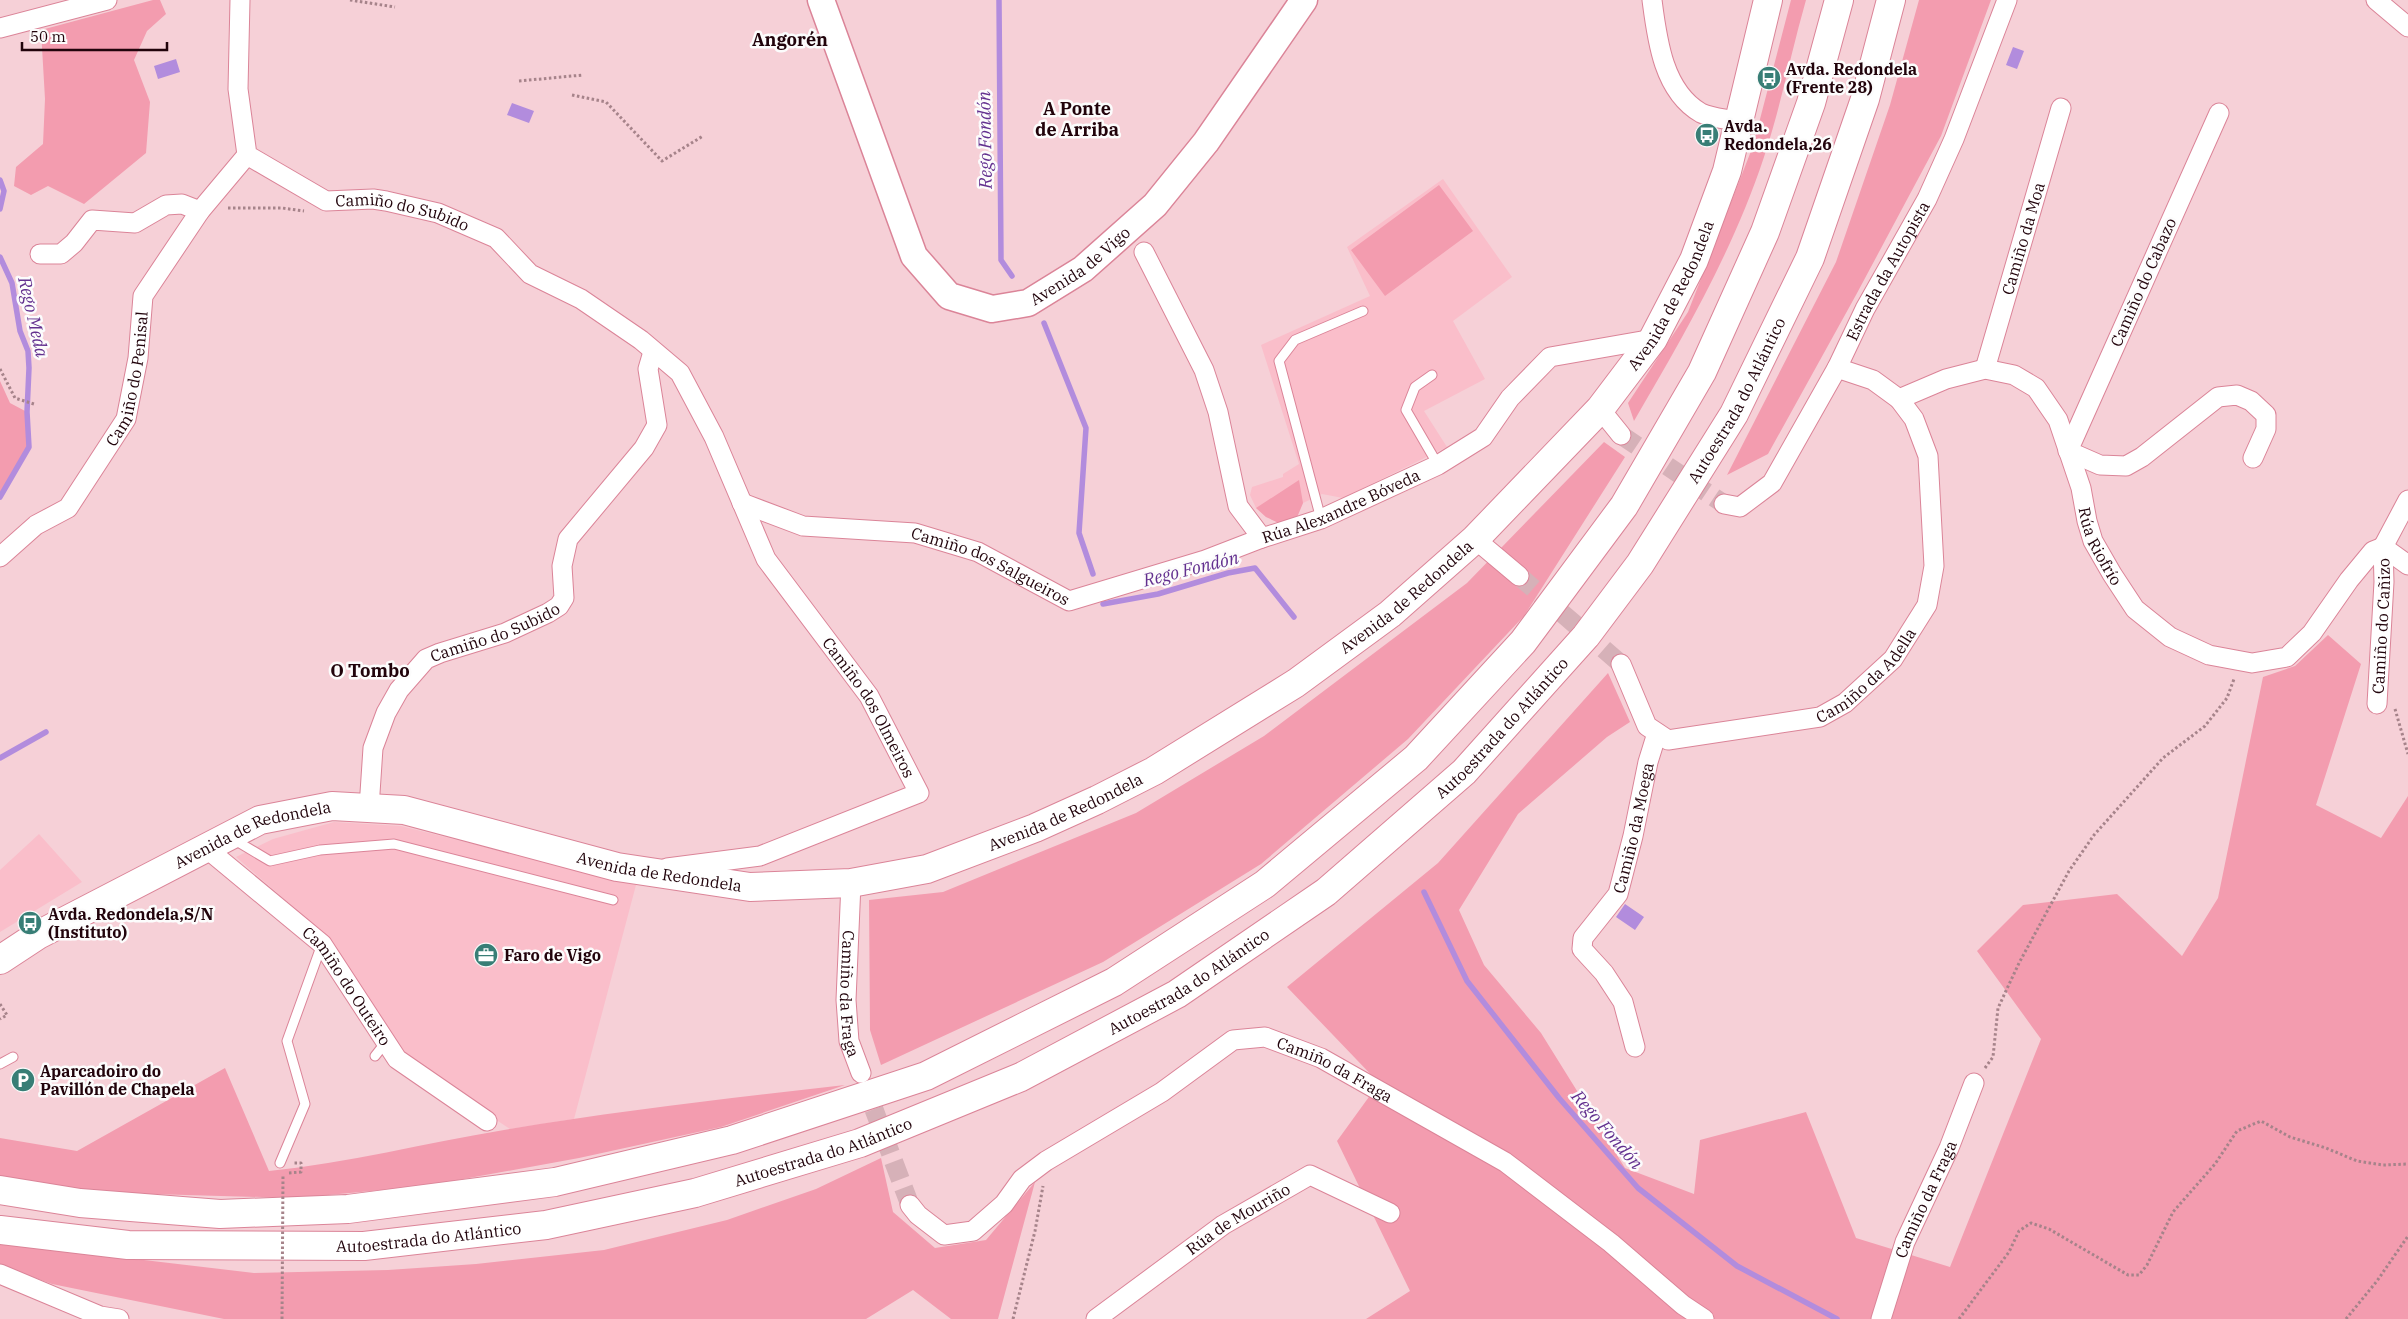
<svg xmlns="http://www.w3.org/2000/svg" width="2408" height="1319" font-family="'IBM Plex Serif',serif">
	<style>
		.built { fill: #fabeca }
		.green { fill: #f39caf }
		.water { fill: #b28cdd }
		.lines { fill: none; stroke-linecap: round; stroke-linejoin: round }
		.stream { stroke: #b28cdd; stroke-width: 5.5 }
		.street-tunnel { stroke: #d6b1b8; stroke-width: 19; stroke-dasharray: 19 9; stroke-linecap: butt }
		.lane-casing { stroke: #db8498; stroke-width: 11 }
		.street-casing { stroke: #db8498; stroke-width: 21 }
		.secondary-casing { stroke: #db8498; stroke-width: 29 }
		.highway-casing { stroke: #db8498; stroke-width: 30 }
		.path { stroke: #a6838a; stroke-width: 3; stroke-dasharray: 2.5 2.5; stroke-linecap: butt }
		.lane { stroke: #fff; stroke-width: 9 }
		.street { stroke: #fff; stroke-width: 19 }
		.secondary { stroke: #fff; stroke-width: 26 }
		.highway { stroke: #fff; stroke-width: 28 }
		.path-bridge { stroke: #a6838a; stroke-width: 3; stroke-dasharray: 2.5 2.5; stroke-linecap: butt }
		.labels { text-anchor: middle; stroke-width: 5; stroke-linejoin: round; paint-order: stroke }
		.poi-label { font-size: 16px; font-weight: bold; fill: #21030b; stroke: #fcfcfc; text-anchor: start }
		.street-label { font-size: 16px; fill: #21030b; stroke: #fcfcfc }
		.neighbourhood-label { font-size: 18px; font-weight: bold; fill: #21030b; stroke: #fcfcfc }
		.water-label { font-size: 18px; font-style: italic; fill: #63308f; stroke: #fcfcfc }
	</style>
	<rect width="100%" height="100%" fill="#f6d0d7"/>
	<path class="built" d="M1443,179L1512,277L1453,321L1485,379L1424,411L1447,447L1343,498L1322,494L1303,503L1295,522L1266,517L1256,508L1250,495L1252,487L1283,477V474L1299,464L1261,345L1370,296L1347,247Z
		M334,822L401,826L636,885L574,1119L510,1129L401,1057L321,931L236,857L273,839Z
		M39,834L82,882L0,932V870Z"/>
	<path class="green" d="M153,0H160L166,14L147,31L134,60L150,102L146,153L84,204L48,186L31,195L14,186L16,167L43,144L45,99L41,30Z
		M1791,0H1806C1791,52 1781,106 1764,157C1733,251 1683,337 1634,421L1628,403L1688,312L1753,146Z
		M1919,0H1991L1941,136L1856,295L1768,454L1727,475L1836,262L1890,105Z
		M1439,185L1473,231L1385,296L1351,250Z
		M0,381L10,403L27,412L29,447L0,497Z
		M1604,442L1625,457L1524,616L1408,739L1261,864L1103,962L881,1065L870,1030L869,900L943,892L1136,813L1264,736L1467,583Z
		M1299,480L1303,503L1295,522L1285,526L1266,517L1256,508Z
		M2328,635L2361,664L2316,805L2381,838L2408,796V1319H1366L1410,1291L1337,1141L1379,1083L1287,987L1438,863L1608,673L1630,722L1607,737L1518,814L1459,910L1484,965L1541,1033L1625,1168L1694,1194L1700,1140L1806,1112L1856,1238L1950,1267L2041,1039L1977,951L2023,905L2117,894L2182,956L2218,898L2263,677L2295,666Z
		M225,1068L269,1171C348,1163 425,1143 504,1130C617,1111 731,1098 845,1085L721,1127L579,1158L425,1186L296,1198L80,1192L0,1181V1138L77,1151Z
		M881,1158L893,1212L935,1248L986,1240L1035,1182L998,1319H951L913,1290L866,1319H224L52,1284L0,1265V1243L254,1273L388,1270L476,1264L604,1250L727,1220L816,1189Z"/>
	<path class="water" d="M2013,47L2024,51L2017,69L2006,65Z
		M176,59L180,72L158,79L154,66Z
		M512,103L534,111L529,123L507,115Z
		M1625,904L1644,917L1635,930L1616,917Z"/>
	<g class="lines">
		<path class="stream" d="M999,0L1001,260L1012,276
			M0,180L4,191L0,209
			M0,257L12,283L20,331L28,351L29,368L27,412L29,447L0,497
			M1044,323L1086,428L1079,533L1093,574
			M1103,604L1158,594L1228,573L1255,568L1294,617
			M0,758L46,732
			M1424,892L1467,981L1559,1098L1638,1188L1737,1266L1837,1319"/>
		<path class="street-tunnel" d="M1621,435L1724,504
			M1519,576L1621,664
			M864,1083L910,1205"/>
		<g class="lane-casing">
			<path id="lane" d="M1432,375L1415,387L1406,410L1438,465
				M1321,519L1279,361L1295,340L1363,311
				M233,839L270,861L320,850L394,844L613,900
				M375,1056L386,1042
				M0,1064L13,1057
				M280,1163L305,1104L287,1041L322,944"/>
		</g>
		<g class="street-casing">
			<g id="street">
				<path id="s1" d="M240,0L238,89L247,155L326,201L373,199L386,201L438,213L496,238L530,274L581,299L641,340L680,373L714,437L766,559L869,696L919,793L760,856L667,868"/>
				<path d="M1652,0C1657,39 1663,91 1701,113C1711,118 1728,119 1739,122"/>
				<path d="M2376,0L2408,27"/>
				<path d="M0,28L107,0"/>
				<path d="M2219,113L2068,451L2100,465L2126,466L2142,457L2218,397L2237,395L2251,401L2266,415V429L2253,458"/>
				<path id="s2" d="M1144,252L1204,370L1218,412L1238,506L1262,538L1321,519L1438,465L1483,437L1510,398L1550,357L1653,339"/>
				<path d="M40,254H61L74,243L92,220L135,223L166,205L182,204L200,211"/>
				<path id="s3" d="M1837,368L1873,380L1899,399L1946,379L1985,369L2014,375L2036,388L2058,420L2081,488L2087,521L2093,541L2112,574L2135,609L2170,637L2209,655L2252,663L2287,657L2312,633L2349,580L2373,551L2383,547"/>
				<path id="s4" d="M1985,369L2061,108"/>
				<path d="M1600,409L1621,435"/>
				<path id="s5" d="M742,503L803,526L915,533L978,552L1069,601L1205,560L1262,538"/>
				<path id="s6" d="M1724,504L1740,507L1772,483L1837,368L1865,309L1927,199L1954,139L2007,0"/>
				<path d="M1475,539L1519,576"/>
				<path d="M2383,547L2408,565"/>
				<path id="s7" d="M0,557L36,525L68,508L126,419L138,358L143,296L200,211L247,155"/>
				<path id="s8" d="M1621,664L1647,726L1668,740L1820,717L1845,703L1893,659L1927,605L1934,566L1928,456L1914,419L1899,399"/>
				<path id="s9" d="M2377,704L2384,582L2383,547L2408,500"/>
				<path id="s10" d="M369,808L373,748L386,713L399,690L426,659L440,653L505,633L548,613L559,606L564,598L562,566L568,539L644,448L657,425L648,369L653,352"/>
				<path id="s11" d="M206,848L322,944L397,1059L487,1121"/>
				<path id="s12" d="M851,883L846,1000L849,1041L861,1073"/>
				<path id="s13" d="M1635,1047L1623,1002L1604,973L1582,949L1583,938L1618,894L1633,836L1648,762L1657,733"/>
				<path id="s14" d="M910,1205L918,1215L944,1235L973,1231L1004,1204L1022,1179L1046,1161L1162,1092L1233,1040L1265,1037L1321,1058L1505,1162L1611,1243L1683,1305L1704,1319"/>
				<path d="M0,1274L100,1316L119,1319"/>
				<path id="s15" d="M1096,1319L1223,1225L1310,1175L1390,1213"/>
				<path id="s16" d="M1881,1319L1905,1242L1949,1148L1974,1083"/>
			</g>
		</g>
		<g class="secondary-casing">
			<g id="secondary">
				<path id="s17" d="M821,0L914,256L949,296L992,309L1028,303L1083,269L1155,205L1206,142L1304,0"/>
			</g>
		</g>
		<g class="highway-casing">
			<g id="highway">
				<path id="s18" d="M0,960L38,935L260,820L332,806L404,810L617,867L750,887L851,883L927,869L1035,828L1097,800L1154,771L1296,683L1390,614L1475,539L1600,409L1653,339L1694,260L1727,171L1768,0"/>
				<path d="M0,1190L80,1203L220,1214L348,1209L555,1182L732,1140L926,1076L1114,982L1265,884L1416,758L1523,642L1624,506L1702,372L1765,232L1811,103L1839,0"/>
				<path id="s19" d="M0,1230L128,1245L364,1246L546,1225L695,1193L860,1143L1021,1077L1177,994L1326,892L1464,772L1586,636L1640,564L1734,414L1810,258L1865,99L1891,0"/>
			</g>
		</g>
		<path class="path" d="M350,0L395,7
			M519,81L583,75
			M572,95L606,102L662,161L703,136
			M228,208H282L304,211
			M0,369L15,398L34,404
			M2395,709L2408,754
			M0,1004L7,1015L0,1019
			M1985,1068L1993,1057L1998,1008L2019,963L2069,871L2094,835L2163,758L2205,726L2227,698L2234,679
			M289,1173L301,1172V1163H294
			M1013,1319L1035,1231L1043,1186
			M1959,1319L2009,1252L2019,1231L2031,1223L2049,1229L2128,1275H2139L2147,1265L2173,1212L2215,1164L2237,1131L2261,1121L2290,1137L2326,1148L2357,1161L2383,1165L2408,1164
			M2346,1319L2377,1281L2408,1236"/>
		<use href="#lane" class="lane"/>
		<use href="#street" class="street"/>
		<use href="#secondary" class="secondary"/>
		<use href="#highway" class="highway"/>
		<path class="path-bridge" d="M282,1319L283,1174"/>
	</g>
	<defs>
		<g id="bus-disc" transform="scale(1.25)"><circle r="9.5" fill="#387e76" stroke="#fcfcfc"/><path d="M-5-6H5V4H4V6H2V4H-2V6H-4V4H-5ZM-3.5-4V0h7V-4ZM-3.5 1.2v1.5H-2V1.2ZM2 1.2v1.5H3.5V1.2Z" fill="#fff"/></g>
		<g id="office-disc" transform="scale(1.25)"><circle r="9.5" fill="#387e76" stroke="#fcfcfc"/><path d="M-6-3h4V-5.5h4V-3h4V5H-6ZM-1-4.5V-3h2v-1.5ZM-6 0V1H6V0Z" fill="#fff"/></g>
		<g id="parking-disc" transform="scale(1.25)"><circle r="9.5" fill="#387e76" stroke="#fcfcfc"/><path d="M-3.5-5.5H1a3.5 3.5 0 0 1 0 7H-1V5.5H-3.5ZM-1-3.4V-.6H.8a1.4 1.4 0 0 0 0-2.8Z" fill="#fff"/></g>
	</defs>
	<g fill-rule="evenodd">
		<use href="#bus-disc" x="1769" y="78"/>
		<use href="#bus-disc" x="1707" y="135"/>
		<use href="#bus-disc" x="30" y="923"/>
		<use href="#office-disc" x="486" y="955"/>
		<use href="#parking-disc" x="23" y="1080"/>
	</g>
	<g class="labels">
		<g class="poi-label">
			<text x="1786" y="75">Avda. Redondela<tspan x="1786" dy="18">(Frente 28)</tspan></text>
			<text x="1724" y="132">Avda.<tspan x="1724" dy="18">Redondela,26</tspan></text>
			<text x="48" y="920">Avda. Redondela,S/N<tspan x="48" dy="18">(Instituto)</tspan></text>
			<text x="504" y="961">Faro de Vigo</text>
			<text x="40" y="1077">Aparcadoiro do<tspan x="40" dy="18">Pavillón de Chapela</tspan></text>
		</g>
		<g class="street-label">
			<text dy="6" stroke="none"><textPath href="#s1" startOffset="325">Camiño do Subido</textPath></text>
			<text dy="6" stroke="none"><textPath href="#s4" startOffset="136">Camiño da Moa</textPath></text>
			<text dy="6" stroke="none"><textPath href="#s17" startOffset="471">Avenida de Vigo</textPath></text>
			<text dy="6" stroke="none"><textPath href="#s6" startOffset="298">Estrada da Autopista</textPath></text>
			<text transform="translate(2143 282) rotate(-66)" y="6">Camiño do Cabazo</text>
			<text dy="6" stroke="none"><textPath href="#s18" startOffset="1934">Avenida de Redondela</textPath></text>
			<text dy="6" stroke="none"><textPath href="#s7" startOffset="230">Camiño do Penisal</textPath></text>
			<text dy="6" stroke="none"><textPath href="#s19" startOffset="2050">Autoestrada do Atlántico</textPath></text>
			<text dy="6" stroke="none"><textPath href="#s2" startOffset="398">Rúa Alexandre Bóveda</textPath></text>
			<text dy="6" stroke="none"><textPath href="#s3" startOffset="389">Rúa Riofrío</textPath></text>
			<text dy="6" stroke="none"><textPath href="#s5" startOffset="260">Camiño dos Salgueiros</textPath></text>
			<text dy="6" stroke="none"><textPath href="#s18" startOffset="1529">Avenida de Redondela</textPath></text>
			<text dy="6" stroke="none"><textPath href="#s9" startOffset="78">Camiño do Cañizo</textPath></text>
			<text dy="6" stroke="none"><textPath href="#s10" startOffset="239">Camiño do Subido</textPath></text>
			<text dy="6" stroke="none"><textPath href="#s8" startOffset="309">Camiño da Adella</textPath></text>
			<text dy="6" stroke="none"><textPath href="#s1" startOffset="1040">Camiño dos Olmeiros</textPath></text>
			<text dy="6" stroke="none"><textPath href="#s19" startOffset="1645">Autoestrada do Atlántico</textPath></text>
			<text dy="6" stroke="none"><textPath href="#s18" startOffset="1124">Avenida de Redondela</textPath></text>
			<text dy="6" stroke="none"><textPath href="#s13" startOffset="249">Camiño da Moega</textPath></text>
			<text dy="6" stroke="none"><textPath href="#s18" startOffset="284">Avenida de Redondela</textPath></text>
			<text dy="6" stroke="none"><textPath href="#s18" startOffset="704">Avenida de Redondela</textPath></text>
			<text dy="6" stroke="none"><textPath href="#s19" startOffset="1240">Autoestrada do Atlántico</textPath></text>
			<text dy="6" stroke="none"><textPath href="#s11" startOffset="199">Camiño do Outeiro</textPath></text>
			<text dy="6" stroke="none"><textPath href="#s12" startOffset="111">Camiño da Fraga</textPath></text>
			<text dy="6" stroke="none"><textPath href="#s14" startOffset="509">Camiño da Fraga</textPath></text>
			<text dy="6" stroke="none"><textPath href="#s19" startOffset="835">Autoestrada do Atlántico</textPath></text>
			<text dy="6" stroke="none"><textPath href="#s16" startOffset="128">Camiño da Fraga</textPath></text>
			<text dy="6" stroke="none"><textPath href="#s15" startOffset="174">Rúa de Mouriño</textPath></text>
			<text dy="6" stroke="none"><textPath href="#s19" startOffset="430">Autoestrada do Atlántico</textPath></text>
		</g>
		<g class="neighbourhood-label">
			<text x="790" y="46">Angorén</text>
			<text x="1077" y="115">A Ponte<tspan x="1077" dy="21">de Arriba</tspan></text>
			<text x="370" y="677">O Tombo</text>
		</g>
		<g class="water-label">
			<text transform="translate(985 140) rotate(-91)" y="6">Rego Fondón</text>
			<text transform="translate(33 317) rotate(77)" y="6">Rego Meda</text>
			<text transform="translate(1191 569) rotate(-14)" y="6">Rego Fondón</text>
			<text transform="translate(1607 1130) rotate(49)" y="6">Rego Fondón</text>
		</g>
	</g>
	<path d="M22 42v8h145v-8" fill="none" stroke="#21030b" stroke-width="2.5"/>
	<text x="30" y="42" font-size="15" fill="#21030b" stroke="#fcfcfc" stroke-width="4" paint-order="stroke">50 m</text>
</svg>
